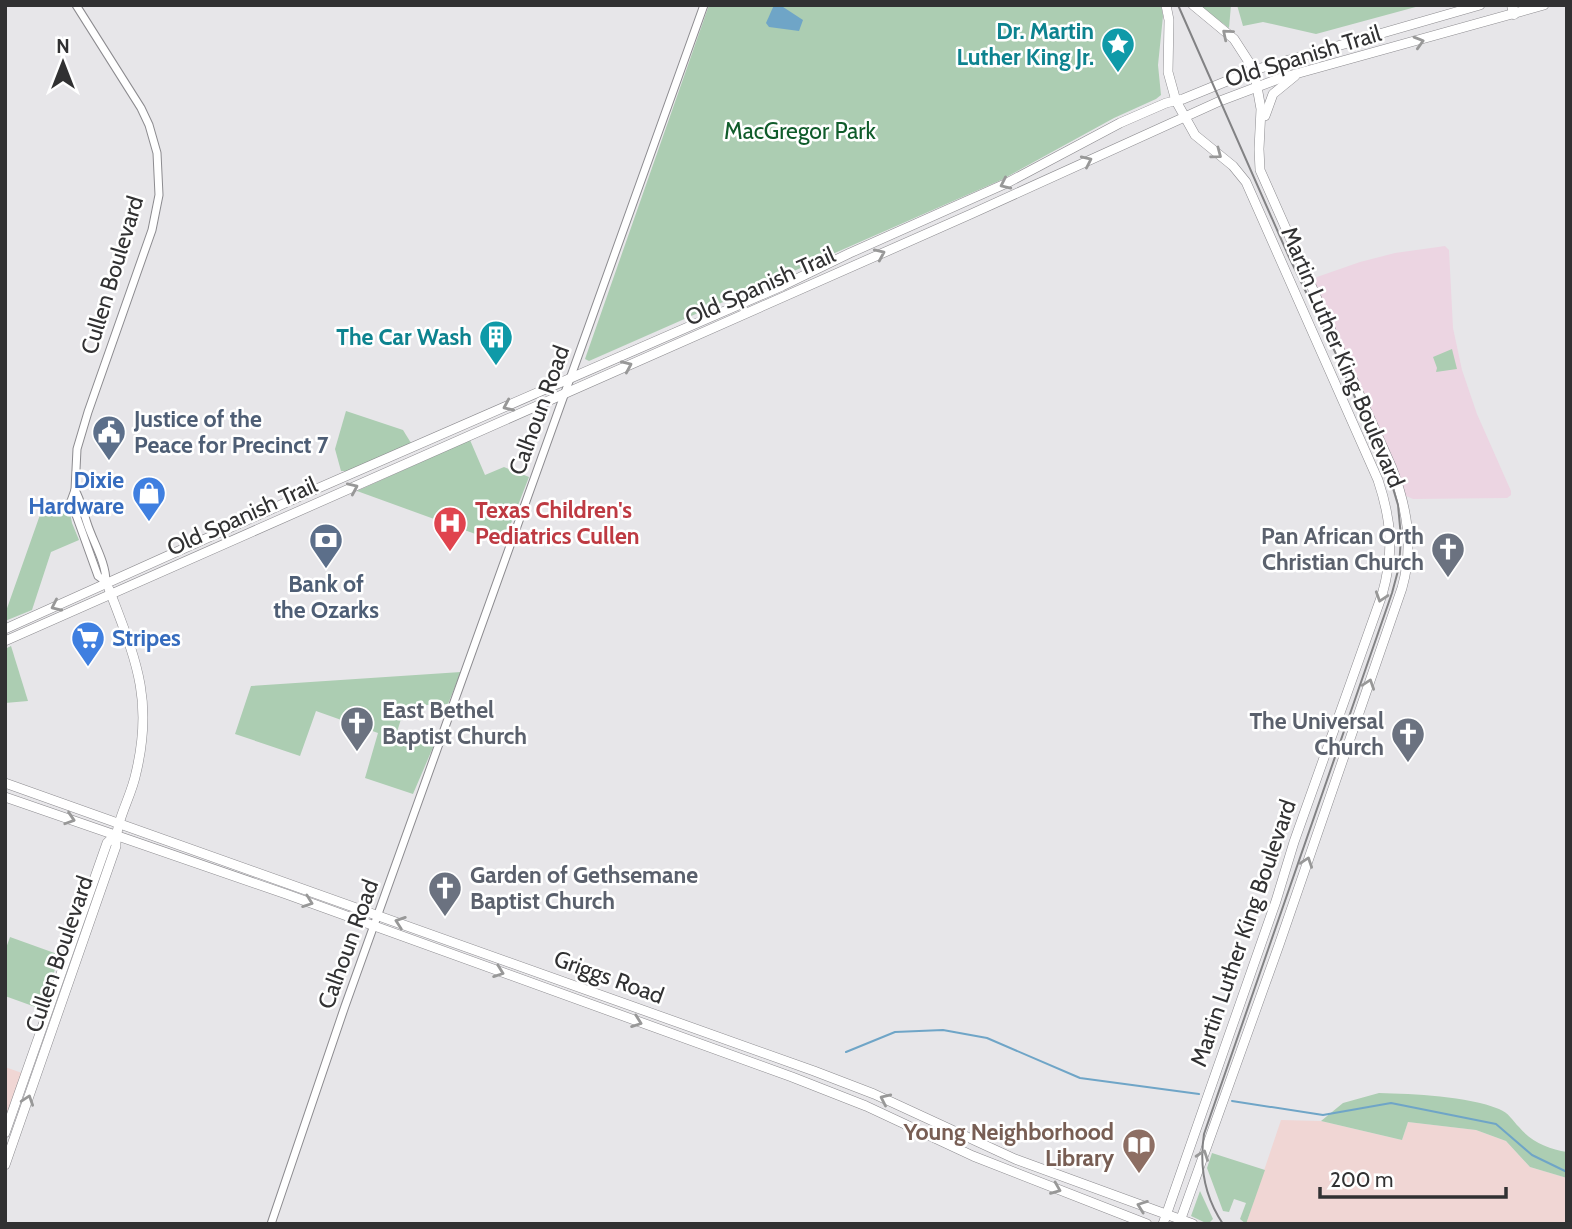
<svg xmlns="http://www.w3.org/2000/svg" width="1572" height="1229" viewBox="0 0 1572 1229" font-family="Cabin,sans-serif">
<rect width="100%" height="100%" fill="#e7e6e9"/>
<g fill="#f0d6d4">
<polygon points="5,1067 22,1073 5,1120"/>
<polygon points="1281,1120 1321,1121 1402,1140 1408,1122 1476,1130 1506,1141 1530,1167 1567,1178 1567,1218 1565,1224 1246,1224"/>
</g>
<polygon fill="#ecd5e2" points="1445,246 1449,250 1453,328 1462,370 1477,414 1511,491 1511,495 1507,498 1413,499 1406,496 1314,284 1314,280 1317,277 1360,262 1395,253"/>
<g fill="#accdb2">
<polygon points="709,5 1161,5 1163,16 1158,65 1161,95 1156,99 1114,118 1001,180 589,361 585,359"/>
<polygon points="1199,5 1231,5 1229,28"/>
<polygon points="1237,5 1423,5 1316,34 1263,22 1243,26"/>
<polygon points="1452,349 1457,369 1436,372 1437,368 1433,357"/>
<polygon points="346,411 403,430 411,443 348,471 341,471 335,449"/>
<polygon points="470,440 485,475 504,467 529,477 503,544 357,491"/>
<polygon points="68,502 72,523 79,540 51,552 32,610 5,621 5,614 41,512"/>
<polygon points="11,646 28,701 5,703 5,649"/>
<polygon points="461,672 448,704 405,706 397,732 434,745 413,794 365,778 378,733 316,711 300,756 235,734 251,686"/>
<polygon points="10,937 60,955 41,1009 5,996 5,951"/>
<path d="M1379,1093C1414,1094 1467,1096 1499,1109C1509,1113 1512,1120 1519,1127C1531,1142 1549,1149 1567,1152V1178L1530,1167L1506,1141L1476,1130L1408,1122L1402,1140L1321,1121L1343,1103Z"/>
<polygon points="1212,1153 1265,1170 1246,1224 1240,1219 1246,1203 1234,1199 1229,1212 1223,1211 1207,1168"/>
<polygon points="1200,1191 1213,1219 1208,1224 1191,1216"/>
</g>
<polygon fill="#6fa5c7" points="774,5 780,5 803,20 799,31 769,27 766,23"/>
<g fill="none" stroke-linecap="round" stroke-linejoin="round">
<g stroke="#6fa5c7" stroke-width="2">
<polyline points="846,1052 895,1032 943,1030 987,1038 1080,1078 1199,1094"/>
<polyline points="1232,1101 1323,1115 1391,1103 1496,1124 1532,1155 1567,1172"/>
</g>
<g stroke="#8c8b8f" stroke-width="9">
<g id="minor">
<polyline points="76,5 141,108 149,125 157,153 159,195 152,230 88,412 77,449 75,490 71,501 98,576 106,582"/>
<path d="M75,490C81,501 83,511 87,523C93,542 106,562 106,582"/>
<polyline points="271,1224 345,1006 704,5"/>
</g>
</g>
<g stroke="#8c8b8f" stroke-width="10">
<g id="major">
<polyline points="1265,116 1273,94 1295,76"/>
<polyline points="5,629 314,490 782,286 850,253 1007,183 1120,123 1166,103 1183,99 1254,70 1480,5"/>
<polyline points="5,641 971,214 1220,101 1281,78 1544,5"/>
<polyline points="5,783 814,1071 874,1094 1015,1159 1193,1224"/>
<polyline points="5,797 286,894 792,1077 866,1106 973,1156 1147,1224"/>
<polyline points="5,1133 107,843 116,834"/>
<path d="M5,1165L116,846C115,821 131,798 136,773C154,698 135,658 109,589"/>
<path d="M1163,1224L1276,901L1294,842L1382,595C1394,553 1392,522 1378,480L1246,182L1233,166L1195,135L1176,101L1168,72L1169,20L1166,5"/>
<path d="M1179,1224L1279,945L1402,588C1414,546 1407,508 1392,468L1260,170L1259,149L1261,109L1254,70L1234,39L1193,5"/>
</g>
</g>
<g stroke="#8c8b8f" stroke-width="11">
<polyline id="highway" points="1512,5 1514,14"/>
</g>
<use href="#minor" stroke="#fff" stroke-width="7"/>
<use href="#major" stroke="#fff" stroke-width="9"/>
<use href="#highway" stroke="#fff" stroke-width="10"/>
<path stroke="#828284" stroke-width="2" d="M1178,5L1289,257L1337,356L1389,475L1398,505L1401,537L1399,567L1392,593L1204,1134C1199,1167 1204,1196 1223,1224"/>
</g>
<defs><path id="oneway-chevron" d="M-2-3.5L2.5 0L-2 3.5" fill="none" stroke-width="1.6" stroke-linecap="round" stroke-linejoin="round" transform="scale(1.75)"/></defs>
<g stroke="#989898">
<use href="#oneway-chevron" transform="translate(1227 34) rotate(-140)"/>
<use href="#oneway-chevron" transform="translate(1419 42) rotate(-16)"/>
<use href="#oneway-chevron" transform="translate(1217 154) rotate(37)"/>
<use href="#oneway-chevron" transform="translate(1087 161) rotate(-25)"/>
<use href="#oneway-chevron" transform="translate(1005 184) rotate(155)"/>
<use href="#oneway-chevron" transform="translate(880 254) rotate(-24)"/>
<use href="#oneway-chevron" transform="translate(627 366) rotate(-24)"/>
<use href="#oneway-chevron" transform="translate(508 406) rotate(156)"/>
<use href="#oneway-chevron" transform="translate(353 488) rotate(-24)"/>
<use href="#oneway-chevron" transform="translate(1381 597) rotate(108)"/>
<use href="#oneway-chevron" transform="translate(56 606) rotate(155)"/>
<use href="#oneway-chevron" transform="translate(1369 684) rotate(-71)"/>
<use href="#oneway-chevron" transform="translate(70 819) rotate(18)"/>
<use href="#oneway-chevron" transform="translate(1307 862) rotate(-71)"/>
<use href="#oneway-chevron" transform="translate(308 902) rotate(20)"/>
<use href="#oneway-chevron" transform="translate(400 922) rotate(-161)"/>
<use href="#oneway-chevron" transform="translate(499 972) rotate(20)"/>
<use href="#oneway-chevron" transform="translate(637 1022) rotate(20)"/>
<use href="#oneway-chevron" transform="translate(885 1099) rotate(-155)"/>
<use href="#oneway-chevron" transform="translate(28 1100) rotate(-71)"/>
<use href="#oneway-chevron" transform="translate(1203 1155) rotate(-70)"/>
<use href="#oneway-chevron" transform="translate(1056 1189) rotate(22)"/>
<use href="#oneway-chevron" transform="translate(1142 1206) rotate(-160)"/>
</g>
<defs>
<g id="sight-pin" transform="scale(1.75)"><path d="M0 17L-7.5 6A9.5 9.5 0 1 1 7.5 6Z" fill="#0f9aa8" stroke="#fff"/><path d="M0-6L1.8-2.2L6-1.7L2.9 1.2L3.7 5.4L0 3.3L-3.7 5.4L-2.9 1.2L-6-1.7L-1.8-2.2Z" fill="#fff"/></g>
<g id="building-pin" transform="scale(1.75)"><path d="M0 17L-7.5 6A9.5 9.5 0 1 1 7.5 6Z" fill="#0f9aa8" stroke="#fff"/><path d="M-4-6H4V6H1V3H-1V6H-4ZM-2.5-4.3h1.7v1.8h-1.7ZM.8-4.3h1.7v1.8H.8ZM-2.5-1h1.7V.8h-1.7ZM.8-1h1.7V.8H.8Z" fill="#fff"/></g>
<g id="civic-pin" transform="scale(1.75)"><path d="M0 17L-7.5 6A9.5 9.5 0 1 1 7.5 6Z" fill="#5c6f8a" stroke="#fff"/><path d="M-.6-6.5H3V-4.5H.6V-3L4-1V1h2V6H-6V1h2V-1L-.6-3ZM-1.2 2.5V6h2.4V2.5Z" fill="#fff"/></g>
<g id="shop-pin" transform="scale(1.75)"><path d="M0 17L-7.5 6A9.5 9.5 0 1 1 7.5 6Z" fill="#3f7fe0" stroke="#fff"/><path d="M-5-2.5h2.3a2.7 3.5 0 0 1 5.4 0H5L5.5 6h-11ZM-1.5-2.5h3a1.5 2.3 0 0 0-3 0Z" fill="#fff"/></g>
<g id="hospital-pin" transform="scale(1.75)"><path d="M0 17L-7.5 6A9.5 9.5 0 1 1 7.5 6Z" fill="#e0444e" stroke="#fff"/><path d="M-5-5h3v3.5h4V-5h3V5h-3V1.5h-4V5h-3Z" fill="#fff"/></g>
<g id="bank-pin" transform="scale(1.75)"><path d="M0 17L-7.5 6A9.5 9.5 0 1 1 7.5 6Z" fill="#5c6f8a" stroke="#fff"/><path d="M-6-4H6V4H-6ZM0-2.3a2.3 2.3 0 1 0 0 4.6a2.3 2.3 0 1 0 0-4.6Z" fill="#fff"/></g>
<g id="church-pin" transform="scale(1.75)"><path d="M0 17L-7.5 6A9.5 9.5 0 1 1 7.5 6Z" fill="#6b7280" stroke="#fff"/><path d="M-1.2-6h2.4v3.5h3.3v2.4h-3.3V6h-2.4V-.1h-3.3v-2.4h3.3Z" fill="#fff"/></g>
<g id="supermarket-pin" transform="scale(1.75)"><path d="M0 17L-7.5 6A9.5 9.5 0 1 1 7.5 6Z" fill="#3f7fe0" stroke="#fff"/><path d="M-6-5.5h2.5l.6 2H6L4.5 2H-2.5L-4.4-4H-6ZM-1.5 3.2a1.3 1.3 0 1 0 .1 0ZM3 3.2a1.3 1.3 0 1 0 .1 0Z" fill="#fff"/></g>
<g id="library-pin" transform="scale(1.75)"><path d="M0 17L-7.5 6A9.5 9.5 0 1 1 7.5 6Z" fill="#8d6e63" stroke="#fff"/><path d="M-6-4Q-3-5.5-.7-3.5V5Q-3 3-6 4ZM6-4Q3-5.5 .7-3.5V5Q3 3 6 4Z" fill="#fff"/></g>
</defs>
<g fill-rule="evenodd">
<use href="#sight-pin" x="1118" y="44"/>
<use href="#building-pin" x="496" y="337"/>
<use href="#civic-pin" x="109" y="432"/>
<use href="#shop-pin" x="149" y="493"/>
<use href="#hospital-pin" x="450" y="523"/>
<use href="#bank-pin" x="326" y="540"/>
<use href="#church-pin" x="1448" y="549"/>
<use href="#supermarket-pin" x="88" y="638"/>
<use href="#church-pin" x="357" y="723"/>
<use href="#church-pin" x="1408" y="734"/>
<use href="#church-pin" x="445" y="888"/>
<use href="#library-pin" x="1139" y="1145"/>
</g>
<g text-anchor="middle" stroke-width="5" stroke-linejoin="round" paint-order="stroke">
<g font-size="23" font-weight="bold" fill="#0d838f" stroke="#fff" text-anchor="end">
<text x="1094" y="39">Dr. Martin<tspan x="1094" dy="26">Luther King Jr.</tspan></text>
<text x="472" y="345">The Car Wash</text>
</g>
<g font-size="23" fill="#313132" stroke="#fff">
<text transform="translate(1303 56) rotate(-17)" y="8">Old Spanish Trail</text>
<text transform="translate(112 275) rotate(-73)" y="8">Cullen Boulevard</text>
<text transform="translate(760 286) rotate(-24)" y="8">Old Spanish Trail</text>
<text transform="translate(1343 357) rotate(67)" y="8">Martin Luther King Boulevard</text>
<text transform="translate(539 410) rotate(-70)" y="8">Calhoun Road</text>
<text transform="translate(242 516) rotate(-24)" y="8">Old Spanish Trail</text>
<text transform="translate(1243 933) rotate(-71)" y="8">Martin Luther King Boulevard</text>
<text transform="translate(348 944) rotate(-70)" y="8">Calhoun Road</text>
<text transform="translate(59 954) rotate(-71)" y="8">Cullen Boulevard</text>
<text transform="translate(609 977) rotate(20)" y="8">Griggs Road</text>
</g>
<g font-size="23" fill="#105c2b" stroke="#fff">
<text x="800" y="139">MacGregor Park</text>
</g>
<g font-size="23" font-weight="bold" fill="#4e5e75" stroke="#fff" text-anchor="start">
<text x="134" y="427">Justice of the<tspan x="134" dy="26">Peace for Precinct 7</tspan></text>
<text x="326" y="592" text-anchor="middle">Bank of<tspan x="326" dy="26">the Ozarks</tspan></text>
</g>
<g font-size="23" font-weight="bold" fill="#366cbe" stroke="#fff" text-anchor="end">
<text x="124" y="488">Dixie<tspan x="124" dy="26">Hardware</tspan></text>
<text x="112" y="646" text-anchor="start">Stripes</text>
</g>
<g font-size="23" font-weight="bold" fill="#be3a42" stroke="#fff" text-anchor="start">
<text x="475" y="518">Texas Children's<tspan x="475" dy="26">Pediatrics Cullen</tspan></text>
</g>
<g font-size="23" font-weight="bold" fill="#5b616d" stroke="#fff" text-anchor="end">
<text x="1424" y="544">Pan African Orth<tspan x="1424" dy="26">Christian Church</tspan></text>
<text x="382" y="718" text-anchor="start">East Bethel<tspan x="382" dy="26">Baptist Church</tspan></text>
<text x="1384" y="729">The Universal<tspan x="1384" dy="26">Church</tspan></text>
<text x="470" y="883" text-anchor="start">Garden of Gethsemane<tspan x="470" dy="26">Baptist Church</tspan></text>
</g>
<g font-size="23" font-weight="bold" fill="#785e54" stroke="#fff" text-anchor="end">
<text x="1114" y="1140">Young Neighborhood<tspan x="1114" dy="26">Library</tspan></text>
</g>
</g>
<rect width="1572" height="1229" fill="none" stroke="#313132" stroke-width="14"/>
<g transform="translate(63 63)" stroke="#ffffff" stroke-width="5" paint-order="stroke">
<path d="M0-5L12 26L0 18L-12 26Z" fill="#313132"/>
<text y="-10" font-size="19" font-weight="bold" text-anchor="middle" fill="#313132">N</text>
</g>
<path d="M1320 1187v10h186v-10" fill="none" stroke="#313132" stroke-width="3.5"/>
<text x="1330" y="1187" font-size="21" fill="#313132" stroke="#ffffff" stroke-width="5" paint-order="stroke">200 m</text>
</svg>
